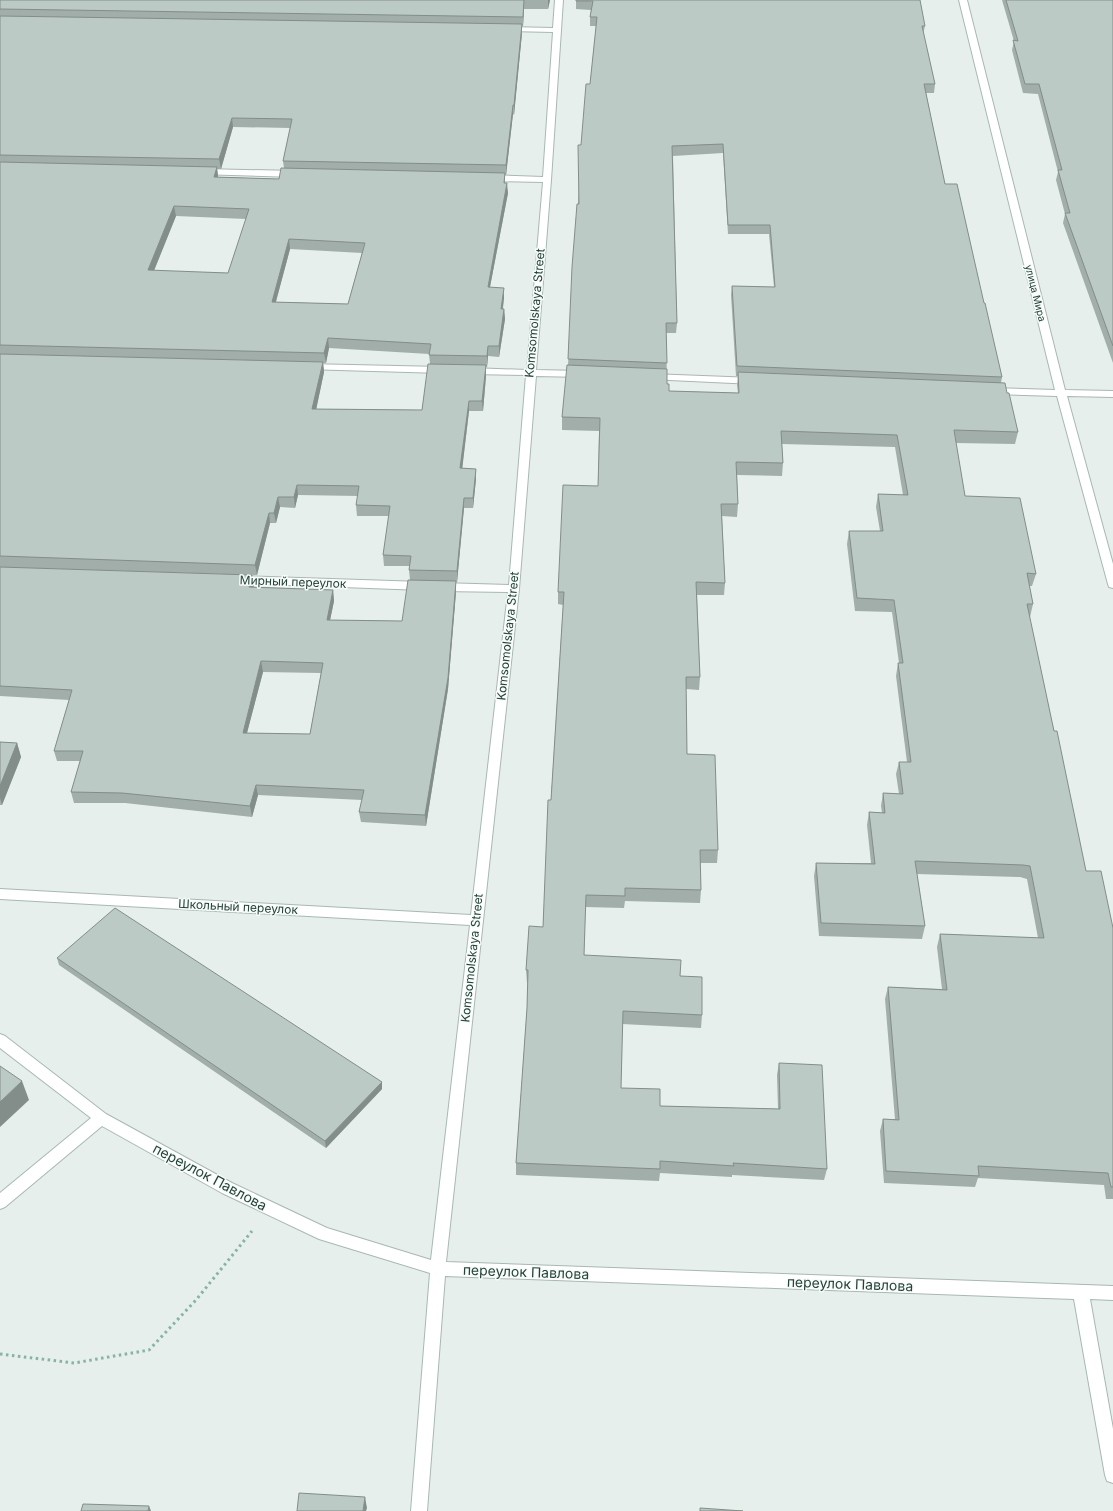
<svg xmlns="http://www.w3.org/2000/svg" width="1113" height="1511" viewBox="0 0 1113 1511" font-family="Inter,sans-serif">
<rect width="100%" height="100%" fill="#e6efeb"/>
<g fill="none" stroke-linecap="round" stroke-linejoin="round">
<g stroke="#a8b8b2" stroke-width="2">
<g id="minor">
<polygon points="555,0 563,0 551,180 536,370 582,371 587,374 582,377 536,376 519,589 446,1262 1113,1286 1113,1300 1090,1299 1113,1429 1113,1483 1107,1481 1105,1475 1074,1299 445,1276 427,1511 411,1511 430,1273 319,1239 222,1193 102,1126 5,1207 0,1209 0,1193 91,1118 0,1048 0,1034 5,1036 106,1114 232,1183 327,1228 431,1260 470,925 0,899 0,889 471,915 508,592 441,591 437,590 436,587 437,584 441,583 509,585 526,375 471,374 466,371 471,368 527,370 543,182 490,181 486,178 490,175 543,177 553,32 505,31 501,29 505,27 553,28"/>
<polygon points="959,0 967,0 1065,390 1113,391 1113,397 1067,396 1113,564 1113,588 1109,587 1108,584 1057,396 990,394 985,391 990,388 1055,390"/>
<polygon points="202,169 295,171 299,174 295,177 199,174 198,172 199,170"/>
<polygon points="307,364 442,367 447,370 442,373 304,369 302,367 304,365"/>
<polygon points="651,374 754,378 759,381 754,384 648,379 646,377"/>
<polygon points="237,576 423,582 427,583 428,586 427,589 423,590 233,583 232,580 233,577"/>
</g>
</g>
<polyline stroke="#86b3a5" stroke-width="3" stroke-dasharray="2.5 3.5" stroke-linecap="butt" points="0,1354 74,1363 149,1350 196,1300 252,1231"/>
<use href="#minor" fill="#fff" fill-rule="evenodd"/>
</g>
<g fill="#a1aea9" fill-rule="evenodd">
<path d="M0,0H550L548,9H524L523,26H522V33L514,115L513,114L506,175H505V183L508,193L490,287L504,298L503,309H504L505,319L499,357L488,356L487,367H486V376L483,411H469L462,468L476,469V479L473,508H464L457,582H456V592L448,689L426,826L361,822L359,812L362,800L258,795L252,817L125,803H74L71,792L80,761H57L54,751L69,700L0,696V567L252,575L254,585L253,587L333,590L334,601L330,620L402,621L410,580L409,570L410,566H384L383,555L389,516H357L356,505L358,496L298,495L295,508L280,507L276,523H270L257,575L0,567ZM233,127L290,128L283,161L284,168L279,179L218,177L217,169H221ZM176,216L246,219L228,273L154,271ZM290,249L362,253L348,304L276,302ZM329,348L429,354L430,364L422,410L316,409L324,372L323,363H326ZM263,672L321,673L310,734L247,733Z"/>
<path d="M576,0L925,26L923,34L935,84L934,93H926L945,184L984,303L1002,377L1001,383L1007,393L1018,432L1015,444L956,443L965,496L1036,574L1032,586H1029L1033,604L1030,617H1029L1054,731L1086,871L1113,928V1199H1106L1104,1185L978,1178L975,1187L884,1183L880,1131L883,1119H895L885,999L888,987L942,989L937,947L940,934L1038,938L1027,879L1020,877L917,874L925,926L922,939L819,936L814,876L816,863H871L867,825L869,812L882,813L881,806L883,793L899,794L896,774L899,762H907L896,676L898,663H899L892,612L855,611L847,544L849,531H880L876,507L878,494L903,495L895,447L782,444L783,463L782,476L737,475L738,504L737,517L722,516L725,583L724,595H697L700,677L699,690L686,689L687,754L718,850L717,863H700L701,890L700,903L625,901L624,908L585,907L584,955L680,976L702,1015L701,1028L622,1024L621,1088L660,1106L778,1109L777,1075L779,1063L827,1169L824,1180L732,1175V1177L660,1173L659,1181L516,1175V1163L527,1008L528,983H527L526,970L543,927L563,605L558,604V592L598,486L599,431L562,430V417L568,365L578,204L581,145L590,84L596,26H590V17L591,10L576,9ZM723,153L728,234H769L774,287L732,286L731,295L736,376H738L737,385L738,393L669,391L667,384L666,333H676L677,323L673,156Z"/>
<polygon points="1002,0 1113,0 1113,363 1063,223 1065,214 1056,180 1058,172 1038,94 1023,93 1012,50 1014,41"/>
<polygon points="0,742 17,743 21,757 2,805 0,805"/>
<polygon points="57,958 382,1089 326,1148 59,965"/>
</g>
<g fill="#838d89">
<polygon points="524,0 524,9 523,26 523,17"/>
<polygon points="548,0 550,0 548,9"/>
<polygon points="522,24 522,33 514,115 514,105"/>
<polygon points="513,105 513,114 506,175 506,165"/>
<polygon points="232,118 233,127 221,169 219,159"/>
<polygon points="217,167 218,176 215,187 214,177"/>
<polygon points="507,183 508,193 488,297 488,287"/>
<polygon points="174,206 176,216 150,280 148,270"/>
<polygon points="289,239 290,249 273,312 272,302"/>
<polygon points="504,288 504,298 501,319 501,309"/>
<polygon points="504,309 505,319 499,357 499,346"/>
<polygon points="328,338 329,348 326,363 324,353"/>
<polygon points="488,346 488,356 487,367 487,356"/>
<polygon points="323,362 324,372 314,420 312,409"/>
<polygon points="486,365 486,376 483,411 482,401"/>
<polygon points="469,401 469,411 461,479 460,468"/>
<polygon points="476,469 476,479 473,508 473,498"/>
<polygon points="297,485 298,495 295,508 294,497"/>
<polygon points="278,497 280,507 276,523 274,513"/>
<polygon points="464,498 464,508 457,582 457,571"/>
<polygon points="269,513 270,523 257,575 255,565"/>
<polygon points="252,575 254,585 251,597 249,587"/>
<polygon points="456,581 456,592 448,689 426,826 425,815"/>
<polygon points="333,590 334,601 328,630 327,620"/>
<polygon points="261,661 263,672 244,744 243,733"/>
<polygon points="17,743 21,757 2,805 0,798 0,786"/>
<polygon points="256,785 258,795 252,817 250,806"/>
<polygon points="22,1081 29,1100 0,1127 0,1102"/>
<polygon points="382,1082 382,1089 326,1148 325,1141"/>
<polygon points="365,1497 367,1508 366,1511 363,1511"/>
<polygon points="149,1506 151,1511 148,1511"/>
</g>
<g fill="#bbcac4" stroke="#838d89" fill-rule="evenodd">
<polygon points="0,0 524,0 523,17 0,9"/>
<polygon points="576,0 920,0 925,26 922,26 935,84 924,84 945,184 957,184 984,303 985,303 1002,377 737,366 732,286 775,287 770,225 728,225 723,144 672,146 677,323 666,323 667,363 568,359 572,267 577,204 579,204 578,145 581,145 586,84 590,84 597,17 590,17 593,1 576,1"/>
<polygon points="1006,0 1113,0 1113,346 1065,213 1070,213 1058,170 1062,170 1039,84 1025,84 1013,40 1018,41"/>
<polygon points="0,16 522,24 514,105 513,105 506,165 283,161 292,119 232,118 219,159 0,155"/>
<path d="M0,162L217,167L214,177L279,179L281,168L505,173L504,183H507L488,287L504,288L501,309H504L499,346H488L487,356L429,355L431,344L328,338L324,353L0,345ZM174,206L249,209L228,273L148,270ZM289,239L365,243L348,304L272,302Z"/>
<polygon points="0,354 323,362 312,409 422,410 428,364 486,365 482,401 469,401 460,468 476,469 473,498 464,498 457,571 409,570 411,556 383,555 390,506 356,505 359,486 297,485 294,497 278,497 274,513 269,513 255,565 0,556"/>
<polygon points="567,365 667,369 667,384 669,384 669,391 739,393 738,372 1005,383 1007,393 1009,393 1018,432 954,430 965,496 1020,498 1036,574 1027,573 1033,604 1027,604 1054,731 1057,731 1086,871 1101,871 1113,928 1113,1187 1111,1187 1108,1173 978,1166 979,1176 886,1171 883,1119 899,1120 888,987 947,990 940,934 1044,938 1030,866 1023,865 915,861 925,926 821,923 816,863 875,864 869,812 885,813 883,793 903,794 899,762 911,762 898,663 903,663 894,600 857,598 849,531 883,531 878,494 908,495 897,435 781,431 783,463 736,462 738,504 721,504 725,583 696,582 700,677 686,677 687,754 715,755 718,850 700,850 701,890 625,888 625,896 586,895 584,955 681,960 680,976 702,977 702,1015 623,1011 621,1088 660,1089 660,1106 780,1109 779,1063 822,1065 827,1169 733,1163 734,1166 660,1161 660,1169 516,1163 527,1008 528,970 526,970 529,926 543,927 548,800 551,800 564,592 558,592 563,485 598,486 600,418 562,417"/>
<path d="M0,567L252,575L249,587L333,590L327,620L402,621L408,580L456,581L448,678L425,815L359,812L364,790L256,785L250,806L122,793L71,792L83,751H54L72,690L0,686ZM261,661L323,663L310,734L243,733Z"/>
<polygon points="0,742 17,743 0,786"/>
<polygon points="115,908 382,1082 325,1141 57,958"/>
<polygon points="0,1066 22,1081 0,1102"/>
<polygon points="299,1493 365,1497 363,1511 297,1511"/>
<polygon points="83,1504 149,1506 148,1511 81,1511"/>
<polygon points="700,1508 743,1511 700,1511"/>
</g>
<g text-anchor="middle" stroke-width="3" stroke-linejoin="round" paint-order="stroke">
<g font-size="10" fill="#24423a" stroke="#f7fbf9">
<text transform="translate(1036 293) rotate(76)" y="4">улица Мира</text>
</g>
<g font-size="12" fill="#24423a" stroke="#f7fbf9">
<text transform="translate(535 313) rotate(-85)" y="4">Komsomolskaya Street</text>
<text transform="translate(293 582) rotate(2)" y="4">Мирный переулок</text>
<text transform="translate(508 636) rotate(-84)" y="4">Komsomolskaya Street</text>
<text transform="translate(238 907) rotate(3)" y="4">Школьный переулок</text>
<text transform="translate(472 958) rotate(-84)" y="4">Komsomolskaya Street</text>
</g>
<g font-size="14" fill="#24423a" stroke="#f7fbf9">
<text transform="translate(210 1177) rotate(28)" y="5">переулок Павлова</text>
<text transform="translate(526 1272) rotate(2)" y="5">переулок Павлова</text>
<text transform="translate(850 1284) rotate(2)" y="5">переулок Павлова</text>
</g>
</g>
</svg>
